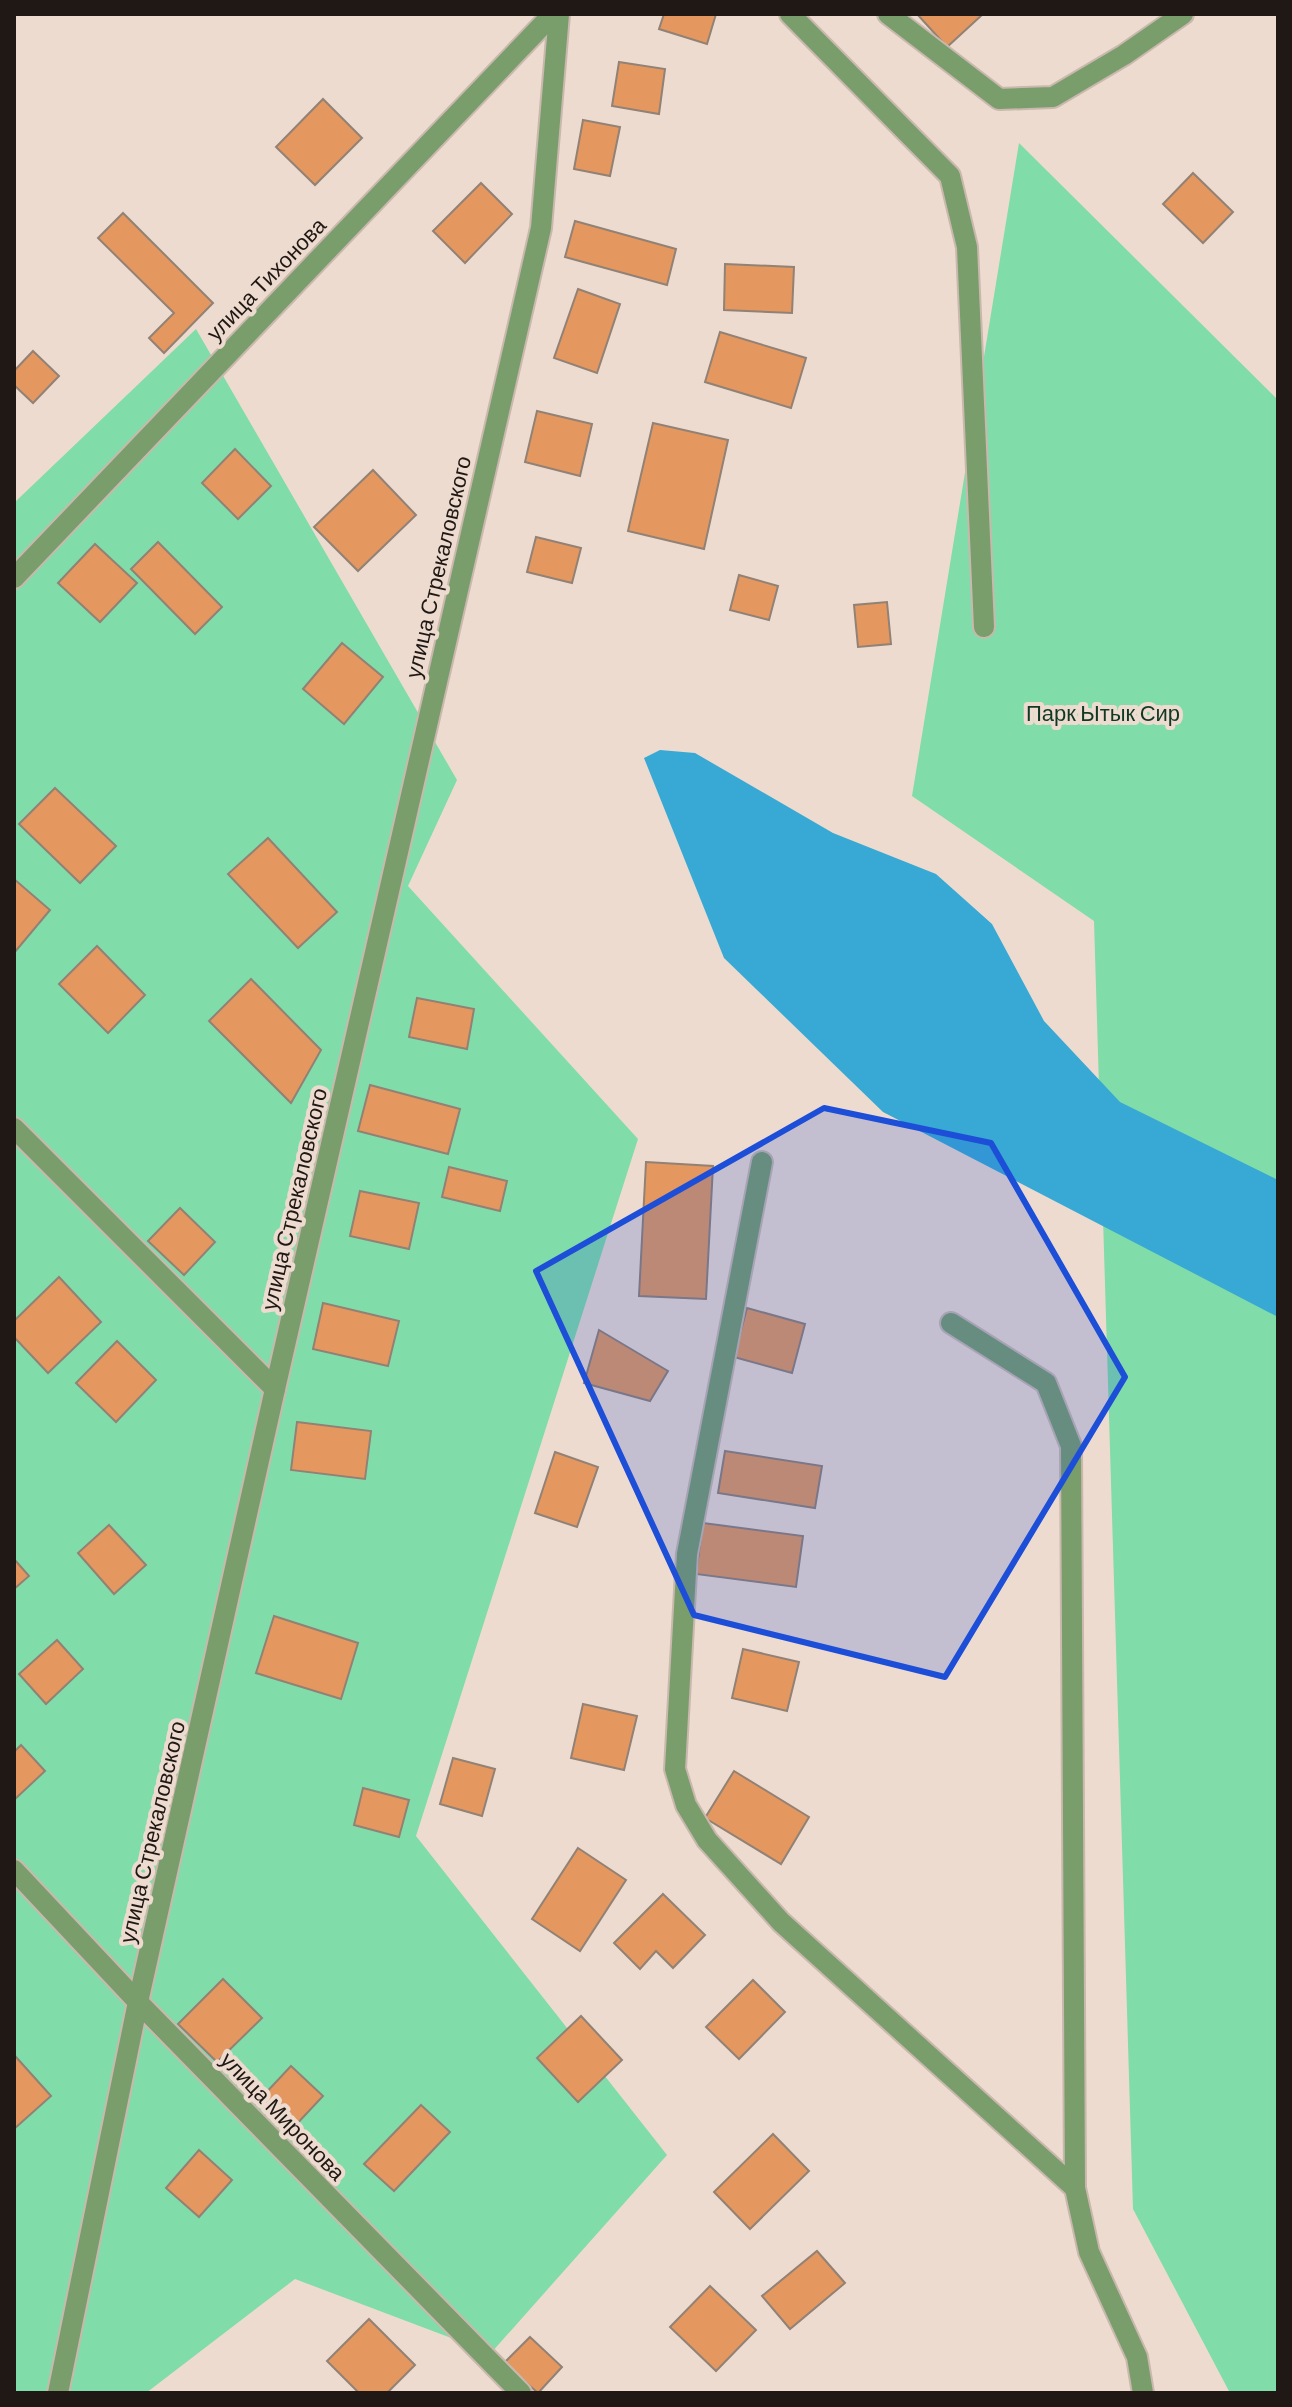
<svg xmlns="http://www.w3.org/2000/svg" width="1292" height="2407" viewBox="0 0 1292 2407" font-family="Barlow,sans-serif">
<rect width="100%" height="100%" fill="#eedbcf"/>
<g fill="#80dca9">
<polygon points="1019,143 1278,400 1278,2393 1230,2393 1133,2209 1094,921 912,796"/>
<polygon points="196,329 457,780 408,886 638,1139 416,1836 667,2155 491,2353 295,2279 146,2393 14,2393 14,503"/>
</g>
<polygon fill="#38a9d4" points="660,750 695,753 833,833 936,874 992,924 1044,1021 1120,1102 1278,1180 1278,1317 883,1112 724,958 644,758"/>
<g fill="#e49860" stroke="#928175" stroke-width="2">
<polygon points="664,14 716,14 707,44 659,29"/>
<polygon points="917,14 983,14 947,47"/>
<polygon points="619,62 665,69 659,114 612,106"/>
<polygon points="323,99 362,138 315,185 276,147"/>
<polygon points="583,120 620,127 610,176 574,169"/>
<polygon points="1193,173 1233,212 1203,243 1163,204"/>
<polygon points="481,183 512,214 465,263 433,231"/>
<polygon points="123,213 213,303 164,353 149,338 174,313 98,238"/>
<polygon points="575,221 676,249 667,285 565,257"/>
<polygon points="725,264 794,267 792,313 724,310"/>
<polygon points="578,289 620,304 597,373 554,358"/>
<polygon points="720,332 806,358 791,408 705,382"/>
<polygon points="33,351 59,376 33,403 14,385 14,371"/>
<polygon points="537,411 592,424 580,476 525,462"/>
<polygon points="653,423 728,440 704,549 628,531"/>
<polygon points="235,449 271,486 238,519 202,483"/>
<polygon points="373,470 416,515 358,571 314,527"/>
<polygon points="536,537 581,548 572,583 527,572"/>
<polygon points="158,542 222,607 195,634 131,569"/>
<polygon points="95,544 137,583 100,622 58,583"/>
<polygon points="739,575 778,586 769,620 730,610"/>
<polygon points="887,602 891,644 858,647 854,605"/>
<polygon points="342,643 383,677 344,724 303,689"/>
<polygon points="55,788 116,846 80,883 19,824"/>
<polygon points="268,838 337,912 298,948 228,874"/>
<polygon points="14,879 50,910 14,953"/>
<polygon points="97,946 145,995 108,1033 59,984"/>
<polygon points="251,979 321,1050 291,1103 209,1021"/>
<polygon points="417,998 474,1009 467,1049 409,1037"/>
<polygon points="370,1085 460,1109 448,1154 358,1131"/>
<polygon points="646,1162 713,1166 706,1299 639,1296"/>
<polygon points="449,1167 507,1181 500,1211 442,1197"/>
<polygon points="360,1191 419,1203 409,1249 350,1236"/>
<polygon points="180,1208 215,1242 184,1275 148,1241"/>
<polygon points="59,1277 101,1322 48,1373 14,1337 14,1321"/>
<polygon points="323,1303 399,1321 388,1366 313,1349"/>
<polygon points="747,1308 805,1324 792,1373 734,1357"/>
<polygon points="599,1330 668,1371 650,1401 584,1383"/>
<polygon points="117,1341 156,1380 116,1422 76,1383"/>
<polygon points="297,1422 371,1431 365,1479 291,1470"/>
<polygon points="725,1451 822,1466 815,1508 718,1493"/>
<polygon points="555,1452 598,1467 577,1527 535,1513"/>
<polygon points="703,1523 803,1536 796,1587 696,1574"/>
<polygon points="109,1525 146,1565 114,1594 78,1553"/>
<polygon points="14,1559 29,1576 14,1589"/>
<polygon points="274,1616 358,1643 341,1699 256,1673"/>
<polygon points="57,1640 83,1669 46,1704 19,1674"/>
<polygon points="743,1649 799,1662 787,1711 732,1698"/>
<polygon points="583,1704 637,1716 624,1770 571,1758"/>
<polygon points="21,1745 45,1771 14,1800 14,1752"/>
<polygon points="453,1758 495,1769 482,1816 440,1804"/>
<polygon points="734,1771 809,1817 781,1864 705,1818"/>
<polygon points="363,1788 409,1800 399,1837 354,1825"/>
<polygon points="578,1848 626,1880 580,1951 532,1919"/>
<polygon points="663,1894 705,1935 673,1968 656,1951 640,1969 614,1943"/>
<polygon points="223,1979 262,2018 217,2062 178,2024"/>
<polygon points="753,1980 785,2012 739,2059 706,2027"/>
<polygon points="581,2016 622,2060 578,2102 537,2058"/>
<polygon points="16,2057 51,2096 14,2129 14,2059"/>
<polygon points="291,2066 323,2096 292,2129 261,2098"/>
<polygon points="421,2105 450,2132 394,2191 364,2164"/>
<polygon points="773,2134 809,2171 750,2229 714,2192"/>
<polygon points="199,2150 232,2180 199,2217 166,2188"/>
<polygon points="817,2251 845,2283 790,2329 762,2296"/>
<polygon points="710,2286 756,2330 716,2371 670,2327"/>
<polygon points="369,2319 415,2365 387,2393 359,2393 327,2361"/>
<polygon points="530,2337 562,2367 538,2393 504,2363"/>
</g>
<g fill="none" stroke-linecap="round" stroke-linejoin="round">
<g stroke="#c9b8ad" stroke-width="24">
<g id="minor">
<polyline points="790,14 950,176 967,247 984,627"/>
<polyline points="888,14 999,99 1053,97 1124,55 1183,14"/>
<polyline points="14,578 553,14"/>
<polyline points="14,1128 275,1389"/>
<polyline points="762,1162 687,1554 675,1769 686,1805 707,1840 781,1922 1075,2188"/>
<polyline points="951,1323 1046,1383 1071,1446 1075,2188 1089,2252 1137,2357 1143,2393"/>
<polyline points="14,1870 138,2002 521,2393"/>
<polyline points="58,2393 138,2002 275,1389 541,228 559,14"/>
</g>
</g>
<use href="#minor" stroke="#7a9d6c" stroke-width="20"/>
</g>
<path fill="#1d4ed8" fill-opacity="0.2" stroke="#1d4ed8" stroke-width="6" stroke-linejoin="round" d="M824,1108L991,1143L1125,1377L945,1677L694,1615L536,1271Z"/>
<g text-anchor="middle" stroke-width="8" stroke-linejoin="round" paint-order="stroke">
<g font-size="22" fill="#1f1814" stroke="#eedbcf">
<text transform="translate(266 279) rotate(-46)" y="8">улица Тихонова</text>
<text transform="translate(438 567) rotate(-77)" y="8">улица Стрекаловского</text>
<text transform="translate(294 1199) rotate(-77)" y="8">улица Стрекаловского</text>
<text transform="translate(152 1832) rotate(-77)" y="8">улица Стрекаловского</text>
<text transform="translate(283 2116) rotate(46)" y="8">улица Миронова</text>
</g>
<g font-size="22" fill="#103925" stroke="#eedbcf">
<text x="1103" y="721">Парк Ытык Сир</text>
</g>
</g>
<rect width="1292" height="2407" fill="none" stroke="#1f1814" stroke-width="32"/>
</svg>
